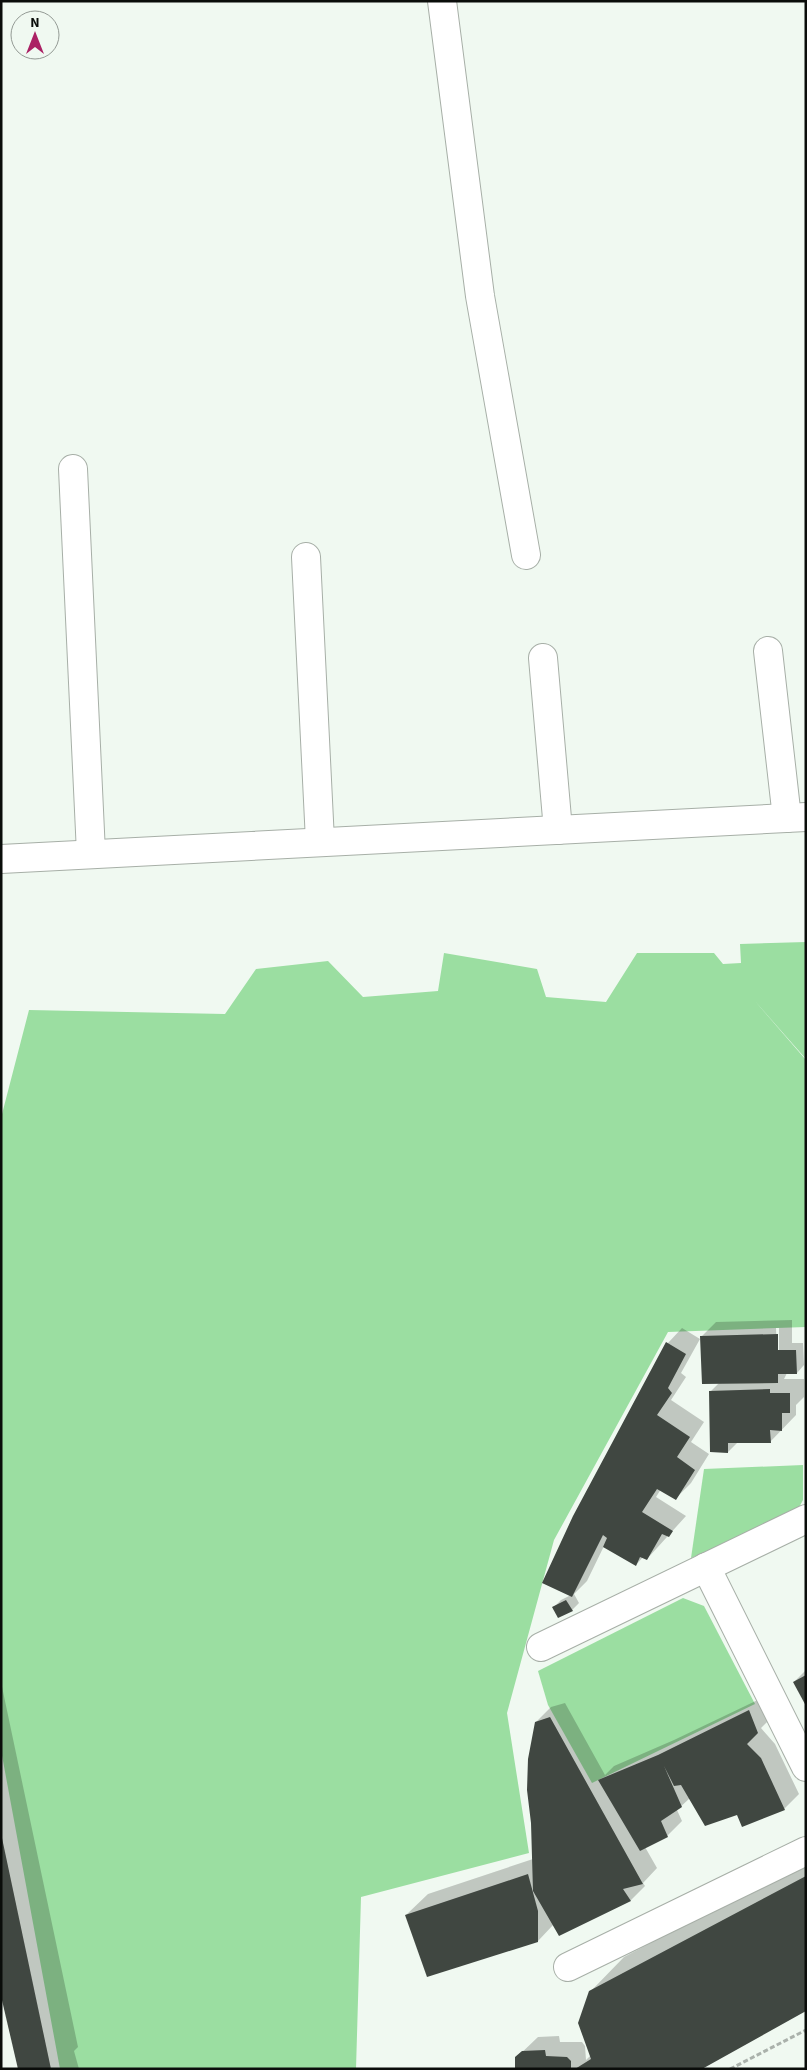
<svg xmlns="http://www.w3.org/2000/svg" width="807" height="2070" viewBox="0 0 807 2070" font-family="'Source Sans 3',sans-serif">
<rect width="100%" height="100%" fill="#f0f9f1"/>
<g fill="#9bdea1">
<polygon points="806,942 806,1059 754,1000 806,1060 806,1327 668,1332 554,1540 507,1713 529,1853 361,1897 356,2069 60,2069 1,1750 1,1118 29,1010 225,1014 256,969 328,961 363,997 438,991 444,953 537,969 546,997 606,1002 637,953 714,953 723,964 741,963 740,944"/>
<polygon points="803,1465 803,1500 796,1513 691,1558 704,1469"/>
<polygon points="683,1598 704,1606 755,1704 592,1783 548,1705 538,1671"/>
</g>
<g fill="#0003" fill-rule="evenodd">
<path d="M792,1320V1343H803L804,1365L797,1373H787L784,1379H804V1397L796,1405V1415L770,1442H738L728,1452L710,1392L719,1383L702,1336L716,1322ZM776,1328H779V1351L777,1353Z"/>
<polygon points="682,1328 700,1339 681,1373 686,1377 671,1400 704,1422 691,1442 709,1454 691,1483 676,1498 661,1489 656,1497 686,1516 647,1559 643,1557 636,1565 604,1546 587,1581 574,1594 579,1603 572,1610 554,1607 561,1600 571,1595 668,1343"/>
<polygon points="806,1670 806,1703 794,1682"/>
<polygon points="1,1682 78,2047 74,2051 79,2069 17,2069 19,2067 1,1990"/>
<polygon points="764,1697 772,1717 761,1728 775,1744 799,1794 784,1809 738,1813 690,1798 677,1810 682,1821 667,1836 645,1847 657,1868 643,1883 645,1886 631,1900 560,1934 554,1924 538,1941 406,1915 428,1894 533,1859 536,1722 551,1707 565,1703 605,1775 614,1766 674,1740"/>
<polygon points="806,1861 806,2010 699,2069 517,2069 516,2058 538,2037 559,2036 560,2042 582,2042 585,2046 586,2060 591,2055 590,1992 624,1957"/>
</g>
<g fill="#404741">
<polygon points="778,1334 778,1350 796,1350 797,1374 778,1374 778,1383 702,1384 700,1336"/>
<polygon points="666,1342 686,1354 668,1388 672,1393 657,1415 690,1437 677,1457 695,1470 676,1500 657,1489 642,1512 673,1531 669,1537 662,1534 647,1560 640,1557 636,1566 603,1547 607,1538 603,1535 572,1597 542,1583 573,1516"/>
<polygon points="770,1389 770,1393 790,1393 790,1413 782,1413 782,1431 770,1430 771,1443 728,1443 728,1453 710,1452 709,1391"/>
<polygon points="566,1600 573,1611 558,1618 552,1607"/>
<polygon points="806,1675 806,1706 793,1682"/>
<polygon points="749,1710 758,1733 747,1744 761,1758 785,1810 742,1827 737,1815 705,1826 681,1785 674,1786 664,1766 682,1807 661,1821 668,1837 640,1851 598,1780 658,1755"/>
<polygon points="550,1717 643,1884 623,1889 631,1901 559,1936 533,1891 531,1823 527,1790 528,1759 535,1722"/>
<polygon points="1,1838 2,1838 51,2069 18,2069 1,1996"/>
<polygon points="528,1874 538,1911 538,1942 427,1977 405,1915"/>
<polygon points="806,1876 806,2011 702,2069 575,2069 591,2059 578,2023 589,1991"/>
<polygon points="545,2050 546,2056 567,2057 571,2061 571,2069 515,2069 515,2057 522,2051"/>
</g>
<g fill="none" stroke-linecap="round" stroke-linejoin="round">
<g stroke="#a7afa7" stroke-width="30">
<g id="street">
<polyline points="442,1 480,296 526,555"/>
<polyline points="73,469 91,853"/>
<polyline points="306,557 320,841"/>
<polyline points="768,651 787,818"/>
<polyline points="543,658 558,830"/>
<polyline points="1,859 806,817"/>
<polyline points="706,1567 806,1767"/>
<polyline points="541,1647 806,1519"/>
<polyline points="568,1967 806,1851"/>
</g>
</g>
<polyline stroke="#aab1ab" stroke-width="3" stroke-dasharray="5 2.5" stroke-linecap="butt" points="730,2069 806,2030"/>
<use href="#street" stroke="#fff" stroke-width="28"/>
</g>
<rect width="807" height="2070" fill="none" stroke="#0a0d0a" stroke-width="5"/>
<g transform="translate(35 35)"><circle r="24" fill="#f0f9f1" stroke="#949b95"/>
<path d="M0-4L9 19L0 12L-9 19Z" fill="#ab2164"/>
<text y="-8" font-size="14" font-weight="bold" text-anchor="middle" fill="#0a0d0a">N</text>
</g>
</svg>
